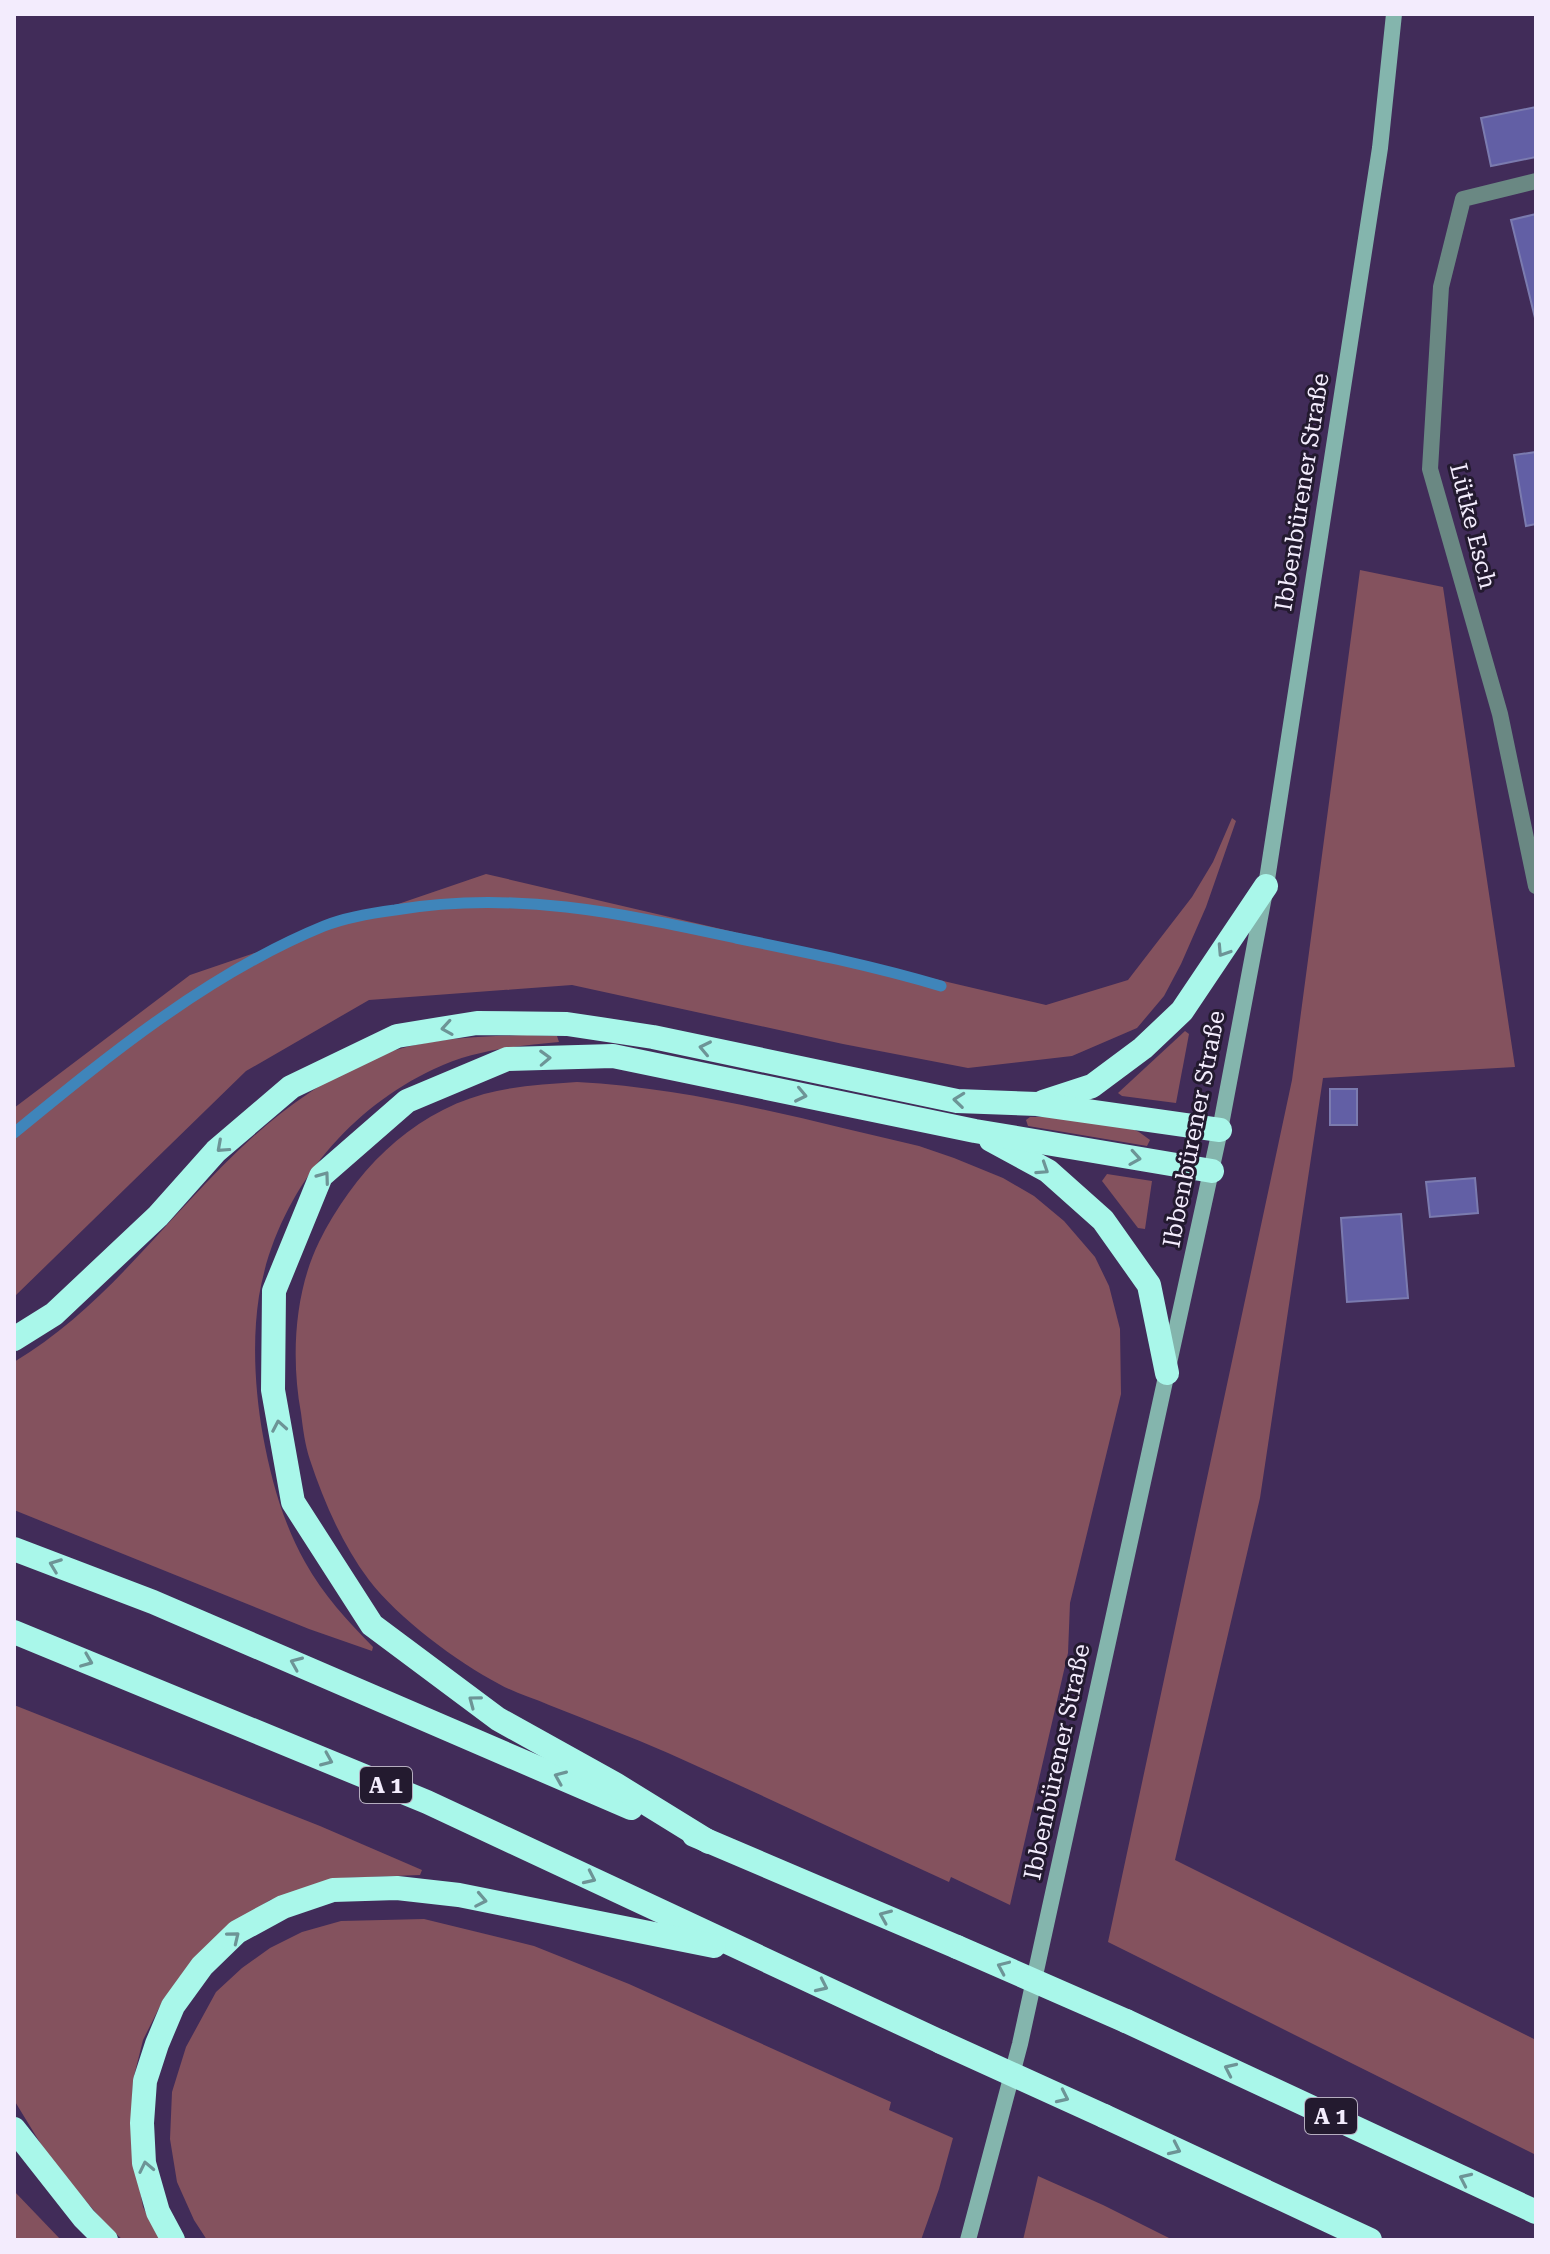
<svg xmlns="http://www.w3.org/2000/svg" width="1550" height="2254" viewBox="0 0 1550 2254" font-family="'Roboto Serif',serif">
<rect width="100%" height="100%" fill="#412c59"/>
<g fill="#84525e">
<polygon points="1360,570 1443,587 1515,1067 1323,1078 1260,1498 1175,1860 1536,2040 1536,2155 1108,1942 1292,1080"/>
<polygon points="1232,818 1236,821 1206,907 1181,964 1164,996 1137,1028 1072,1056 968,1068 843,1044 572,985 369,1000 246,1071 14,1297 14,1108 190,975 486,874 1046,1005 1128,980 1192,897 1213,862"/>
<polygon points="1185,1031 1189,1034 1176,1103 1122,1096 1118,1093"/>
<path d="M527,1035L557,1036L559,1042C517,1046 473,1050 434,1069C344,1111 276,1197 259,1296C252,1341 255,1391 263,1436C271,1479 283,1523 305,1562C323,1595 348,1621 373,1647L372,1651L309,1629L14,1510V1362C130,1293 197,1167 309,1093C327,1081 346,1068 367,1060C421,1038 470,1037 527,1035Z"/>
<path d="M577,1082C693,1088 806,1120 919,1146L954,1158L1003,1178L1034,1196L1064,1221L1095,1257L1109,1286L1120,1329L1121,1394L1070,1603L1068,1653L1010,1905L951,1877L949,1882C855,1839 762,1795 668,1753C629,1736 589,1721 549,1705C533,1698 515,1693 499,1684C457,1662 398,1618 369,1580C342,1544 324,1502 310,1460C305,1445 303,1429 301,1413C291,1359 294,1293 319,1242C353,1174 408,1115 484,1094C514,1086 546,1084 577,1082Z"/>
<polygon points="1030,1117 1047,1117 1128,1127 1139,1132 1150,1140 1147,1146 1028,1126 1026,1120"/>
<polygon points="1107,1174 1152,1181 1145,1229 1138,1228 1102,1181"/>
<polygon points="14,1705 320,1826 422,1870 420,1875 342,1878 270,1900 231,1925 164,1998 143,2040 133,2080 131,2142 143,2207 160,2240 123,2240 108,2227 50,2159 14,2100"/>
<polygon points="424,1919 534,1946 629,1984 891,2102 889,2110 953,2138 939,2189 921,2240 207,2240 194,2220 177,2182 170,2139 172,2092 186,2047 216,1992 242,1968 270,1948 302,1932 341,1921"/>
<polygon points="1038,2176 1103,2205 1173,2240 1023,2240"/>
<polygon points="14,2191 61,2240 14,2240"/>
</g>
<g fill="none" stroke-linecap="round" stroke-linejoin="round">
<path stroke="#3f85ba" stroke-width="11" d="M14,1133C109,1055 209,973 324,926C347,917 371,913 395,910C514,890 620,913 736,938C805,952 874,966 941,986"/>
</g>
<g fill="#625fa5" stroke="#7b7baf" stroke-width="2">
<polygon points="1536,107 1536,157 1491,166 1481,118"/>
<polygon points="1536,214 1536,322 1511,220"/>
<polygon points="1536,452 1536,524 1526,526 1514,455"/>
<rect x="1330" y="1089" width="27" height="36"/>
<polygon points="1475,1178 1478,1213 1430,1217 1426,1182"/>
<polygon points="1401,1214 1408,1298 1347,1302 1341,1218"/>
</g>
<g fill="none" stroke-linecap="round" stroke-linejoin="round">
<polyline stroke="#6a8883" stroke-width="16" points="1536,181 1463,199 1441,287 1430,469 1500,714 1536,886"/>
<polyline stroke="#84b5ad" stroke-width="16" points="968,2240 1020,2044 1220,1130 1266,886 1380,148 1394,14"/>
<g stroke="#a9f7ea" stroke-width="24">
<polyline points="1043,1102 1092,1086 1143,1048 1182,1011 1266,886"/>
<polyline points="991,1140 1048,1171 1103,1220 1149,1285 1167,1373"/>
<polyline points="14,1339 54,1314 158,1216 216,1151 291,1087 397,1036 477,1023 567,1024 653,1037 957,1101 1037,1104 1220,1130"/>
<polyline points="14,1549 153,1602 631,1808"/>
<polyline points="14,1632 427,1802 941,2042"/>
<polyline points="694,1835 957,1947"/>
<polyline points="709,1842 615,1784 498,1719 372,1625 293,1502 273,1390 274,1291 321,1176 407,1101 507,1059 613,1056 975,1131 1212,1171"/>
<polyline points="1126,2021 1536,2212"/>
<polyline points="1104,2116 1370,2240"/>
<polyline points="14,2129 84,2218 106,2240"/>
<polyline points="173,2240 158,2212 144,2163 142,2123 145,2081 157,2044 173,2006 202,1966 237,1932 283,1907 333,1890 397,1888 459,1895 714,1946"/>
</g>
<g stroke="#a9f7ea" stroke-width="24">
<polyline points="957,1947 1126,2021"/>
<polyline points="941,2042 1104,2116"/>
</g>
</g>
<defs><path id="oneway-chevron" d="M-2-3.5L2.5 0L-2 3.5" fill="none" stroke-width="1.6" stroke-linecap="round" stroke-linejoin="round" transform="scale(2)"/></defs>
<g stroke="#6d9496">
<use href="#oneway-chevron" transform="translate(1223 951) rotate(123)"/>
<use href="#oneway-chevron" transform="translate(447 1028) rotate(171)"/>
<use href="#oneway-chevron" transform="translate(705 1048) rotate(-168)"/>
<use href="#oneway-chevron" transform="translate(545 1058) rotate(-2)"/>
<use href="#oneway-chevron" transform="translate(801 1095) rotate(12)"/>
<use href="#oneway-chevron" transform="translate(959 1100) rotate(-174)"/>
<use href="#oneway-chevron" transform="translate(222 1147) rotate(138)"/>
<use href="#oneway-chevron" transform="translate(1135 1158) rotate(9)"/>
<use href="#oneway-chevron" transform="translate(1043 1169) rotate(33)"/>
<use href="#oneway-chevron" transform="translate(324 1177) rotate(-54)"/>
<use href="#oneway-chevron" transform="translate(279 1426) rotate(-100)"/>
<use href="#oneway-chevron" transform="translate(55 1565) rotate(-159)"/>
<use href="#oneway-chevron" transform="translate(87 1661) rotate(22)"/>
<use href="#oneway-chevron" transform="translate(296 1663) rotate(-157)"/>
<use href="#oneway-chevron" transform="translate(474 1701) rotate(-143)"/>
<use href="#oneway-chevron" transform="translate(327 1760) rotate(23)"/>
<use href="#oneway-chevron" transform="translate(560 1777) rotate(-157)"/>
<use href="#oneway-chevron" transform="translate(590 1878) rotate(25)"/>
<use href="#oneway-chevron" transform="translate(481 1900) rotate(11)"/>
<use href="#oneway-chevron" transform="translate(885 1916) rotate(-157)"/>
<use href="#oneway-chevron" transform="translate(234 1937) rotate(-39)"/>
<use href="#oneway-chevron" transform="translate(1003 1967) rotate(-156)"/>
<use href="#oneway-chevron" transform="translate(822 1986) rotate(25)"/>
<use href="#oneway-chevron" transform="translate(1230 2069) rotate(-155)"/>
<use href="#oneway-chevron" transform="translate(1063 2097) rotate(25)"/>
<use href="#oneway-chevron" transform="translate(1175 2149) rotate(25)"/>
<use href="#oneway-chevron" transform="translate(146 2167) rotate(-102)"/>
<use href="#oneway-chevron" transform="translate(1465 2179) rotate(-155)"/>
</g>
<g text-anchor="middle" stroke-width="6" stroke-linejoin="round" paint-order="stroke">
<g fill="#231a2f" stroke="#b5adbf" stroke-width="2">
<rect x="360" y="1767" width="52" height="36" rx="6"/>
<rect x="1305" y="2098" width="52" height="36" rx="6"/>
</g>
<g font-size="22" font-weight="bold" fill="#f3ecfd">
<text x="386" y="1793">A 1</text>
<text x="1331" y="2124">A 1</text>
</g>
<g font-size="24" fill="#f3ecfd" stroke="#231a2f">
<text transform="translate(1302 492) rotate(-81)" y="8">Ibbenbürener Straße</text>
<text transform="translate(1473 526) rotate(76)" y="8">Lütke Esch</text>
<text transform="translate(1194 1129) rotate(-79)" y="8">Ibbenbürener Straße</text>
<text transform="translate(1057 1762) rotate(-78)" y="8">Ibbenbürener Straße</text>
</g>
</g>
<rect width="1550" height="2254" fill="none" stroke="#f3ecfd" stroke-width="32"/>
</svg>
